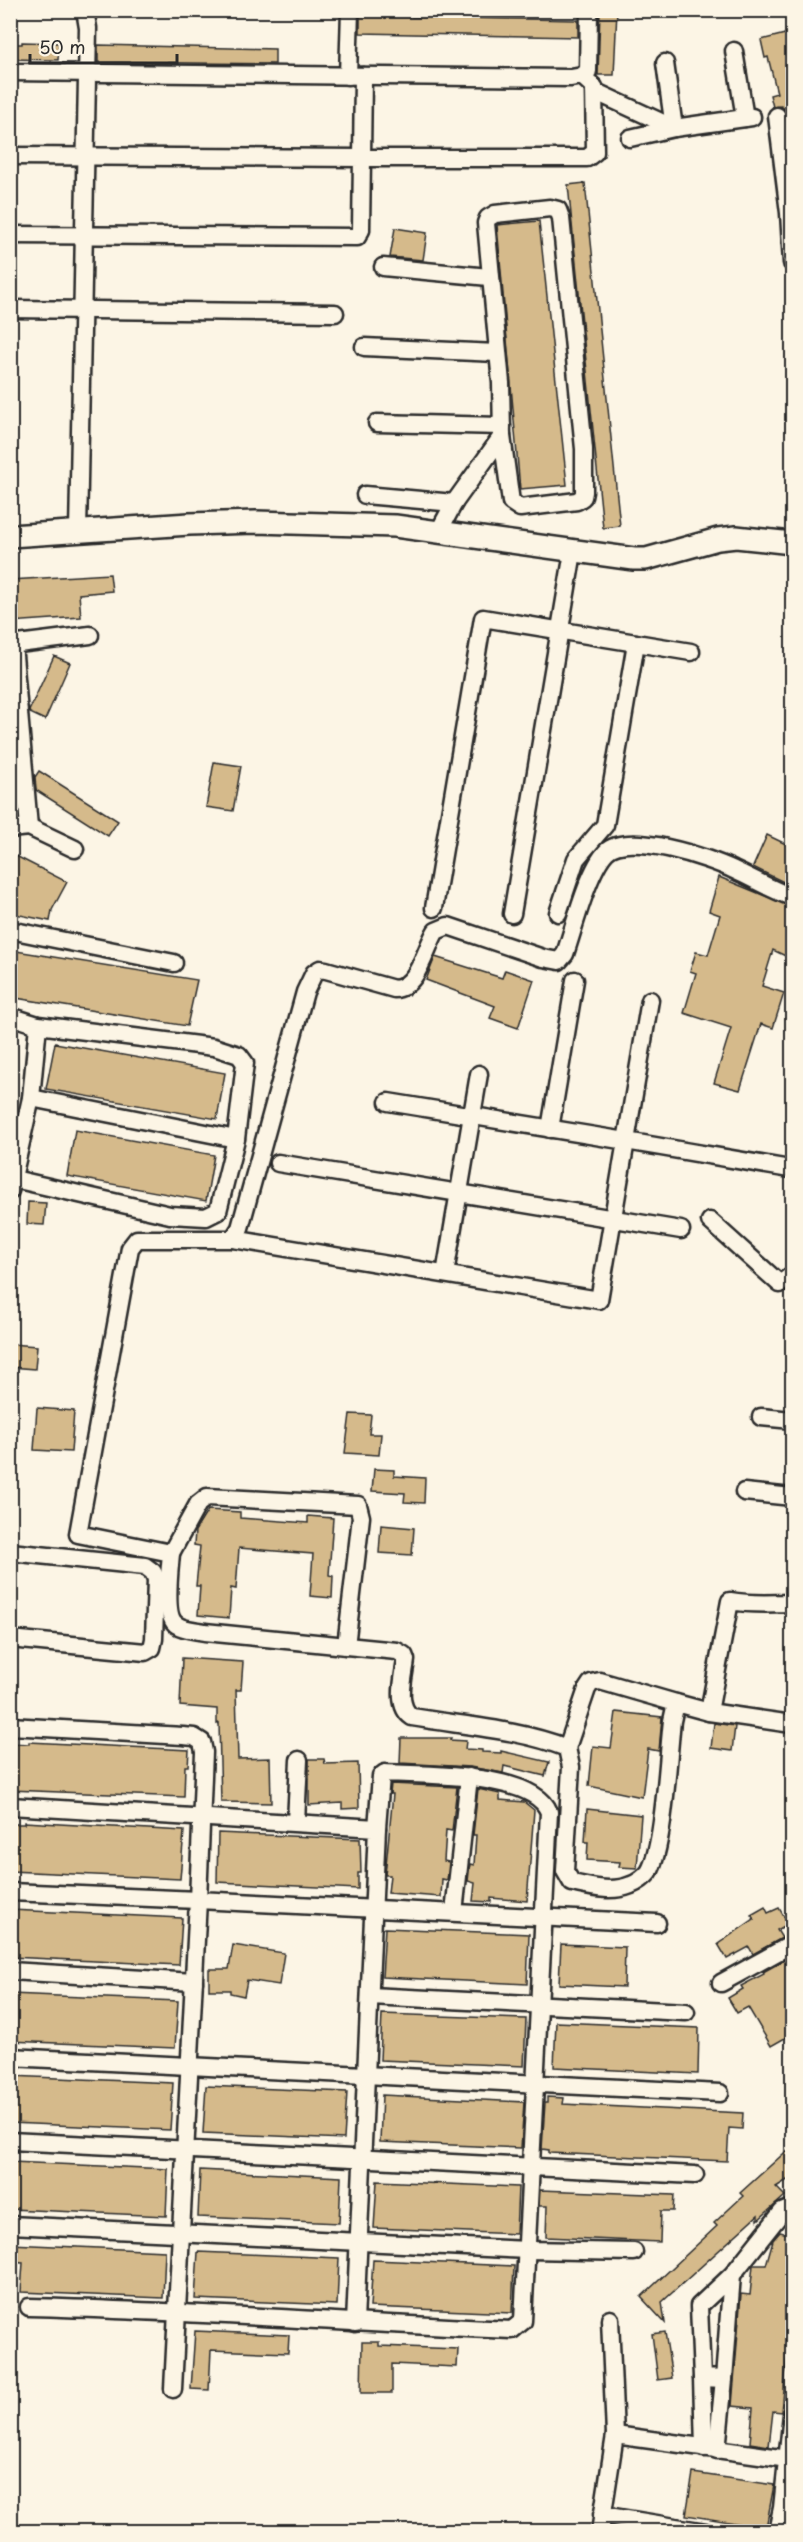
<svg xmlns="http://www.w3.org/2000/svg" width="803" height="2542" viewBox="0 0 803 2542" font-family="'Playpen Sans',sans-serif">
<rect width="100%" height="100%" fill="#fcf5e5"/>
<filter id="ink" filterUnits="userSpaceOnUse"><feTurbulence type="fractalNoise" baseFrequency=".0167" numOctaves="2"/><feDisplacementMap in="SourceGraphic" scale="12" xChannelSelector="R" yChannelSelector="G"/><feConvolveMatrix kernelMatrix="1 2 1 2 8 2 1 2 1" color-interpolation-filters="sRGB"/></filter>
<g filter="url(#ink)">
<g fill="#d5ba8b" stroke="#2b2b2b" stroke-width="1.5">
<polygon points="600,10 617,10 614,75 598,75"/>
<polygon points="360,16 578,20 578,37 360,33"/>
<polygon points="789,33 792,49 792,131 789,131 786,110 781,106 773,107 770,95 777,93 768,57 765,58 761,40"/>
<polygon points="22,42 59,43 58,60 10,59 10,44 22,44"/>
<polygon points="98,45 275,49 275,64 98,62"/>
<polygon points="585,183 620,526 603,528 568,185"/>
<polygon points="539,221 567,485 520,489 497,225"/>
<polygon points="395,228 427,233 423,260 390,257"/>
<polygon points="110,574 112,591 79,594 81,617 10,622 10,580"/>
<polygon points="54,656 70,663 45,720 30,713 29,711"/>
<polygon points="214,762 241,766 233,811 206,807"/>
<polygon points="39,771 118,821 108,836 36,790 35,777"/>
<polygon points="767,835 792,847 792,886 753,867"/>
<polygon points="10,853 67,882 52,910 50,921 10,913"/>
<polygon points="719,877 792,907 792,959 773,950 762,986 784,993 773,1028 761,1024 740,1090 714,1083 731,1028 684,1013 696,973 690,971 696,952 708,955 720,915 709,911"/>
<polygon points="10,950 197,980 187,1026 10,997"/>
<polygon points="435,957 502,978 505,970 534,980 518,1028 490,1018 495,1006 426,980"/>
<polygon points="55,1043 225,1073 217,1119 46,1089"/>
<polygon points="75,1130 214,1155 206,1201 67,1176"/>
<polygon points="28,1202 46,1203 44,1225 27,1224"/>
<polygon points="10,1344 37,1346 35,1369 10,1367"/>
<polygon points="37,1408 74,1411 71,1452 34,1450"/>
<polygon points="350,1414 371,1415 369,1434 381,1434 379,1455 345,1453"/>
<polygon points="374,1469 394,1470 394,1476 425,1478 424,1503 404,1502 405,1493 372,1491"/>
<polygon points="208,1510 240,1512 240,1518 308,1523 308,1516 333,1518 329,1575 333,1576 332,1598 310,1596 313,1554 239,1548 236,1589 231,1588 229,1618 198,1615 200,1586 196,1586 200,1546 194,1545 195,1531"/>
<polygon points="381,1525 414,1528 412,1555 379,1553"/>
<polygon points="182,1658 243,1662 241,1690 236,1690 238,1759 270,1758 271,1803 221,1802 219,1723 217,1724 217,1709 180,1706"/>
<polygon points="616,1712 662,1717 659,1751 648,1749 642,1797 589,1786 593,1746 611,1748"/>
<polygon points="714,1723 735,1726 732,1751 711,1748"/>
<polygon points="401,1738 451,1738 450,1740 466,1741 465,1749 482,1750 482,1752 501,1753 501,1751 549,1762 545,1776 504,1766 503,1773 470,1767 400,1763"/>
<polygon points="29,1742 189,1750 188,1766 185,1766 184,1797 10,1790 10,1743 29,1744"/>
<polygon points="309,1759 324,1759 325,1764 358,1763 359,1808 342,1809 342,1803 309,1805"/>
<polygon points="391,1784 457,1787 452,1831 446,1830 444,1861 449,1862 447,1880 442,1879 441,1897 388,1893 390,1875 385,1875 393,1794 390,1794"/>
<polygon points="478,1789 500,1794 500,1800 524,1802 534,1810 527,1901 491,1898 491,1902 473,1901 475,1883 468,1881 470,1864 474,1865 476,1835 473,1835"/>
<polygon points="587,1809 641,1815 637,1868 619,1867 620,1862 587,1860 588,1842 585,1842"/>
<polygon points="24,1822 184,1831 180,1879 10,1871 10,1824 24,1824"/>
<polygon points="218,1833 360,1839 361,1873 358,1873 358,1889 217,1882"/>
<polygon points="765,1907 768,1913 779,1908 788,1924 777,1930 782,1938 753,1954 749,1947 727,1959 718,1944 754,1919 751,1915"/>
<polygon points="10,1910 182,1918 179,1965 10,1957"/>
<polygon points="385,1928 529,1934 527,1984 382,1977"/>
<polygon points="561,1944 625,1947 624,1987 559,1984"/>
<polygon points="233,1945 284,1953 279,1985 247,1980 244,1996 230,1993 230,1990 209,1990 209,1969 229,1969"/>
<polygon points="792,1956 792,2034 771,2046 748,2007 737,2013 728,1998 743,1989 741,1986 764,1974 763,1972"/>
<polygon points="10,1994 178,2001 175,2048 10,2041"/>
<polygon points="382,2014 526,2019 524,2066 380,2060"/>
<polygon points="556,2022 699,2028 698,2074 554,2067"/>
<polygon points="10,2076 173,2083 170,2130 10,2123"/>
<polygon points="206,2086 347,2092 344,2139 203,2133"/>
<polygon points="382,2095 524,2102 521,2148 380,2142"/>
<polygon points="547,2097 564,2098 563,2104 743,2113 742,2129 729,2128 727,2161 549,2153 549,2150 542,2149 545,2103 547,2103"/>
<polygon points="792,2146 792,2177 776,2187 785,2196 758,2220 758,2215 662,2302 665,2323 641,2297 717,2226 714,2223 743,2196 740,2193"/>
<polygon points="11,2162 168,2169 166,2216 10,2209"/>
<polygon points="200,2170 341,2177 339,2223 198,2217"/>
<polygon points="377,2181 518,2187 516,2234 374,2228"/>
<polygon points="540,2190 674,2195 673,2211 661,2211 660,2242 546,2237 547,2206 539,2206"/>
<polygon points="780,2232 792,2235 792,2333 789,2332 782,2412 773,2411 769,2446 750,2443 753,2408 732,2406 741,2294 750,2295 753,2265 766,2265 773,2240"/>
<polygon points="10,2244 165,2251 163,2298 21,2292 23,2263 10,2262"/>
<polygon points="198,2252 339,2258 337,2305 195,2299"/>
<polygon points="373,2260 514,2266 512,2313 370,2307"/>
<polygon points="195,2331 289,2335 288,2353 211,2350 209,2390 191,2389"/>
<polygon points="665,2332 672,2378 658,2380 652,2334"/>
<polygon points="362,2342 379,2342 379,2346 458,2349 457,2367 392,2364 392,2393 361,2393"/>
<polygon points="693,2473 774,2485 766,2528 686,2515"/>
</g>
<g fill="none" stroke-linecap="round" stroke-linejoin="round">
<g stroke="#2b2b2b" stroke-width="21">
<g id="minor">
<polyline points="734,51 745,118"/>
<polyline points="665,63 674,128 752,117"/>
<polyline points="10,72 571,78 582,76 588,71 589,10"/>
<polyline points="348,76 350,10"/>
<polyline points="363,76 362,158 587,158 595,152 594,87 582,76"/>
<polyline points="594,91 674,128"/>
<polyline points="777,116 789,213 792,263"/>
<polyline points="630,138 674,128"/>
<polyline points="10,156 362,158 361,230 357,237 10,235"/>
<polygon points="550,208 558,210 561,218 584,449 584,492 583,497 577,501 520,508 511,502 502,436 501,383 486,223 488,218 495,214"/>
<polyline points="383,267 489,277"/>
<polyline points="10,309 335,313"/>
<polyline points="364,347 497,353"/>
<polyline points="377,423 502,426"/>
<polyline points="365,495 454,503"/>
<polyline points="439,531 454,503 502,436"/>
<polyline points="78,532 88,28 85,10"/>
<polyline points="13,644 29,827"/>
<polyline points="10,645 90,635"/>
<polyline points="10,829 29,827 75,849"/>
<path d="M792,897C772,890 754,879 734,870C709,858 627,830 606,852C588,871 574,928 565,954L559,961L543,958L448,926L436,931C425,949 418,988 394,989L326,970L320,969L314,973L305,992L240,1228L233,1239H137L130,1248L78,1534L171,1553C170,1568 163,1617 177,1625C184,1630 196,1630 205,1632L397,1651L404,1655L406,1660C404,1677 395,1706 412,1717C464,1726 518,1729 567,1748L571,1767L565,1871L572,1883C591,1887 611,1893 631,1885C637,1883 645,1877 649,1872C664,1848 668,1754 672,1721L676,1703L709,1712L792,1724"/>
<polyline points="434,908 483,618 691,652"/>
<polyline points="558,913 576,859 605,825 636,643"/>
<polyline points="512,914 573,552"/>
<polyline points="10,930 174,963"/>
<polyline points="650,1000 626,1141 790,1169"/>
<polyline points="10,1016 38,1025 214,1047 239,1055 245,1063 236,1139 31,1098"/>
<polyline points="550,1129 575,980"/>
<polyline points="278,1163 681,1230"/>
<polyline points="14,1179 170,1215 206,1217 218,1211 236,1139"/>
<polyline points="10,1191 31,1098 38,1025"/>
<polyline points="710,1221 780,1284 792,1275"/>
<polyline points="233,1239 599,1300 626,1141 388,1102"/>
<polyline points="445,1274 479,1074"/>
<polyline points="761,1417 792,1420"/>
<polyline points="744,1492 792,1497"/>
<polyline points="10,1552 145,1566 153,1572 156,1579 154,1639 152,1648 145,1652 10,1639"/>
<polyline points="171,1553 198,1504 207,1497 358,1505 361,1517 346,1646"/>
<path d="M709,1712L730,1601C753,1605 770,1603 792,1603"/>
<polyline points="10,1726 183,1736 194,1737 202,1742 204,1752 198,1900 657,1923"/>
<polyline points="567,1748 587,1689 591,1683 600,1681 676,1703"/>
<polyline points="10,1806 377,1828 355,2323"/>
<polyline points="296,1822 299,1760"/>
<polyline points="10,1892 198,1900 173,2389"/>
<polyline points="454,1912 469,1777"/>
<polyline points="10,1971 194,1982"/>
<polyline points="721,1983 792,1944"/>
<polyline points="370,1996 686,2012"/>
<polyline points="10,2057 720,2093"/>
<polyline points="10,2141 695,2175"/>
<polyline points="10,2225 528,2250 634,2252"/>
<polyline points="732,2275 724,2379 702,2378 699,2306 732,2275 782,2212 792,2208"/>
<path d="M29,2307C191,2311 351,2323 512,2330L523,2321L549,1812C534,1772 422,1775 385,1773L381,1776L377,1828"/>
<polyline points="702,2378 704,2448"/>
<polyline points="615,2435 788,2459"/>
<polyline points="717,2450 724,2379"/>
<polyline points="602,2515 706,2532"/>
<polyline points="600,2532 615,2435 610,2319"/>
<polyline points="777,2532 782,2508 792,2414"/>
</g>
</g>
<g stroke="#2b2b2b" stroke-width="26">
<polyline id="tertiary" points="10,536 189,524 256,522 395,526 634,559 646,559 718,539 736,537 792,543"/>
</g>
<use href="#minor" stroke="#fcf5e5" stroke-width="16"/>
<use href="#tertiary" stroke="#fcf5e5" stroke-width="21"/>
</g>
</g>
<rect width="803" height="2542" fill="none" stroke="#fcf5e5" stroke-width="36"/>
<rect x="18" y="18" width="767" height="2506" fill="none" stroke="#2b2b2b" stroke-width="2" filter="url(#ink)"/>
<path d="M30 54v9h147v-9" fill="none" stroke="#2b2b2b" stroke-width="3"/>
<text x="39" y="54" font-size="18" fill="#2b2b2b" stroke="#fcf5e5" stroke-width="4.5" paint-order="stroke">50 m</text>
</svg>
